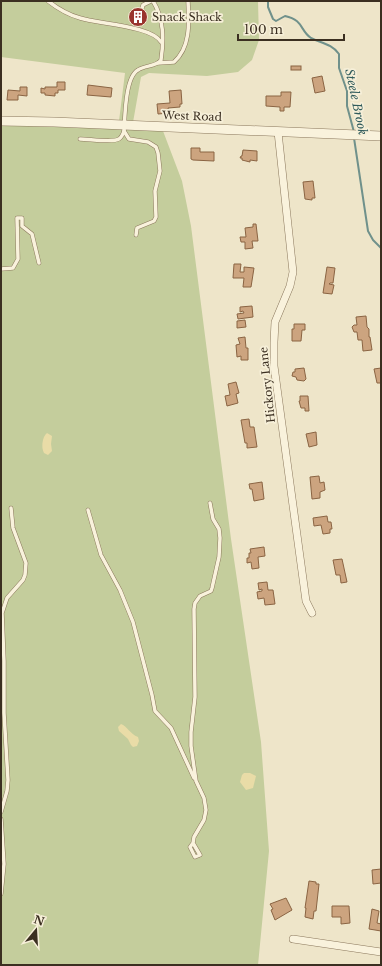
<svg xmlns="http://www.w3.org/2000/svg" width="382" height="966" viewBox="0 0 382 966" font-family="'Libre Baskerville',serif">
<rect width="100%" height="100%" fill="#eee5c9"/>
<polygon fill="#c4cd9c" points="1,1 258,1 259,40 252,60 238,72 207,76 149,73 141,77 132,128 163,131 182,181 191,226 231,539 261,742 269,851 258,965 1,965 1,125 118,129 125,73 1,57"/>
<g fill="#e9dca7">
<path d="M47,433L52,436L51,444L52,451L48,455L44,453C41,448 42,437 47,433Z"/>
<path d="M121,724C127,726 130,734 138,737L139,741L137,746L133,747L131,745L128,739L119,731L118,727Z"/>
<polygon points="244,773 250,773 256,776 253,788 246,790 240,782 242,775"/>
</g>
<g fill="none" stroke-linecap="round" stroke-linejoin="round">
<g stroke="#70918b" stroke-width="2">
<path d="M268,1V7L273,19L276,21L285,16C304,20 300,31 311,38C321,43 332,44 339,54V68L347,91V106L354,132"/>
<polyline points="354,138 368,231 373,240 381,248"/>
</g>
</g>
<g fill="#cca47f" stroke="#8a6443">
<polygon points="136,12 143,14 141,21 134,20"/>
<rect x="291" y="66" width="10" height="4"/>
<polygon points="322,76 325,91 315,93 312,78"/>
<polygon points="57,82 65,82 65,90 58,90 58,93 55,93 55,96 45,95 45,93 41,93 41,88 45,89 45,87 57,87"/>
<polygon points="88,85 112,88 111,97 87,95"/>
<polygon points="20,87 27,87 27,96 18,95 18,100 7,100 8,90 20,91"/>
<polygon points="181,90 182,104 180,104 180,107 168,108 169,113 158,114 157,104 170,103 169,91"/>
<polygon points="281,92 291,92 290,107 284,107 284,111 280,111 280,107 266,106 266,96 281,96"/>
<polygon points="191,148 200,148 200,152 214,152 214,161 193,160 191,159"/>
<polygon points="243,150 257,151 257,161 250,160 250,162 242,160 242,158 240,158 241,156 242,156"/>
<polygon points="313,181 315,198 312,198 312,200 305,199 303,182"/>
<polygon points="253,224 256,224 258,241 252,241 253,248 245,249 245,242 241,242 240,237 246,237 245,228 253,227"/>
<polygon points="234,264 241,264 240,272 244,272 244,267 254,268 251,287 243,287 244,278 233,278"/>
<polygon points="327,267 335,268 333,283 330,283 329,284 334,285 332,294 323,293"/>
<polygon points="252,306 253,317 238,319 237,314 244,313 243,311 240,312 240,307"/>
<polygon points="366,316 367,327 369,329 369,337 370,337 372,350 363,351 362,340 358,340 357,332 354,332 352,327 354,325 357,325 356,317"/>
<polygon points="245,320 246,327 237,328 237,321"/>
<polygon points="294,324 305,324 305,330 302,330 301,341 292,341 292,329 294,329"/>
<polygon points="245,337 246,348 248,348 248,360 241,360 241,356 237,357 236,345 240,344 238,338"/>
<polygon points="304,368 306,379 304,381 297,380 296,377 292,376 293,372 295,372 295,369"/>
<polygon points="381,368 381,383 377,383 374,369"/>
<polygon points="236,382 239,393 236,394 238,403 227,406 225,396 230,395 228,384"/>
<polygon points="300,396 308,396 309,411 305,411 305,408 301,408 299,401 300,401"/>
<polygon points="249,419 250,427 254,427 257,447 247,448 247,443 245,443 241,420"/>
<polygon points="316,432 317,445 309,447 306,434"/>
<polygon points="319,476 320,483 324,482 325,490 320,492 320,498 312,499 310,477"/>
<polygon points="262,482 264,499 254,501 252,489 250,489 249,484"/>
<polygon points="327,516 328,522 331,522 332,529 330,529 330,533 323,534 321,525 314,526 313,518"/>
<polygon points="264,547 265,556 258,557 259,568 252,569 251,562 247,563 247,558 249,558 249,553 251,553 250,549"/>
<polygon points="342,559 347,582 341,583 340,575 336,575 333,560"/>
<polygon points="267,582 268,590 273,590 275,604 265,605 264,598 258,599 257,592 262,591 262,589 259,590 258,583"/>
<polygon points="381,869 381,883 373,884 372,870"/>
<polygon points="309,881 316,882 316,884 319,884 316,911 314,911 313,919 305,917 306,908 305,908"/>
<polygon points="286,898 292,910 275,920 271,910 273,909 270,904"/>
<polygon points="332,906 349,906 350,923 341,924 341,917 332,917"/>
<polygon points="372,909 379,911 377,923 381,924 381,931 369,929"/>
</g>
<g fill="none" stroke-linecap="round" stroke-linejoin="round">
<g stroke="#8b785d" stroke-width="4.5">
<g id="service">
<path d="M48,1C57,8 69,15 80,18C99,24 152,26 161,42"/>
<polyline points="141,12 143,5 151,1"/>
<path d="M158,63L174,62C191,47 189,22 188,1"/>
<polyline points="124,131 129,139 148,142 156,147 158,153 160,171 155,191 156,217 154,221 137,228 136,235"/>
<path d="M80,139C89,139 113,143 119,139C122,137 123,134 124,131C125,117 125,77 138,70C145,65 156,67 161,60C164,39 164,19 153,1"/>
<polyline points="1,269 13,268 18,259 17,218 22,218 22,226 32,234 39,263"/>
<polyline points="88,510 101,555 120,590 133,622 152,695 155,711 171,728 194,778"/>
<polyline points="1,812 7,791 8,780 4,713 4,661 2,613 7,598 23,580 25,575 26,563 13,528 11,508"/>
<polyline points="1,819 4,864 1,894"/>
<polyline points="193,843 200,855 195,857 190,847 193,843 194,837 204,820 206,810 204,798 196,781 191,746 191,732 195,697 194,609 195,603 200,596 211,591 212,588 219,557 220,538 219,529 213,519 210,503"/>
</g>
</g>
<g stroke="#8b785d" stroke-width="8">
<g id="minor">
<polyline points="278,132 293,272 290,286 275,322 274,342 274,366 306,601 312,613"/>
<polyline points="293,939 381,952"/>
</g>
</g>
<g stroke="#8b785d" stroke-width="10">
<polyline id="tertiary" points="1,121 54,122 381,136"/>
</g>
<use href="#service" stroke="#f9f2dc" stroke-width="3.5"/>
<use href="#minor" stroke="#f9f2dc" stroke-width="7"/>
<use href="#tertiary" stroke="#f9f2dc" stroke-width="9"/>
</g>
<defs>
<g id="building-disc" transform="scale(1)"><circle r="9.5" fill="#99342e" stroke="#f6efd8"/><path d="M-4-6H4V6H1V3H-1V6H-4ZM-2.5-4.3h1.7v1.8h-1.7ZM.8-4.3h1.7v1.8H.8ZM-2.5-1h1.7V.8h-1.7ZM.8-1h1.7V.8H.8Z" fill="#fff"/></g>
</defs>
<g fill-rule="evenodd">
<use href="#building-disc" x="138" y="17"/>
</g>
<g text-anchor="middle" stroke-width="3.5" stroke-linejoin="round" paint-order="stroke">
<g font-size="11" fill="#3b2f21" stroke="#f6efd8" text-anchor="start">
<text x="152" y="21">Snack Shack</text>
</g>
<g font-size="11" fill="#3b2f21" stroke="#f6efd8">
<text transform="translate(192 116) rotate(2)" y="4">West Road</text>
<text transform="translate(267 385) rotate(-96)" y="4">Hickory Lane</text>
</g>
<g font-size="12" font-style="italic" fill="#305b5b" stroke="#f6efd8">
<text transform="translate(356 102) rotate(78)" y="4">Steele Brook</text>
</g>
</g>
<rect width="382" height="966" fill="none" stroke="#3b2f21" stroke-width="4"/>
<g transform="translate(36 930) rotate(18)" stroke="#f6efd8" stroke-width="3" paint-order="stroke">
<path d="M0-3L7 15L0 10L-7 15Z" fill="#3b2f21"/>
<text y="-6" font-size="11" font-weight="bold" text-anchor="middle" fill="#3b2f21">N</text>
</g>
<path d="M238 34v6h106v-6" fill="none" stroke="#3b2f21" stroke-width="2"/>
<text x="244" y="34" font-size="12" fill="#3b2f21" stroke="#f6efd8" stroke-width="3" paint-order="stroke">100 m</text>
</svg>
